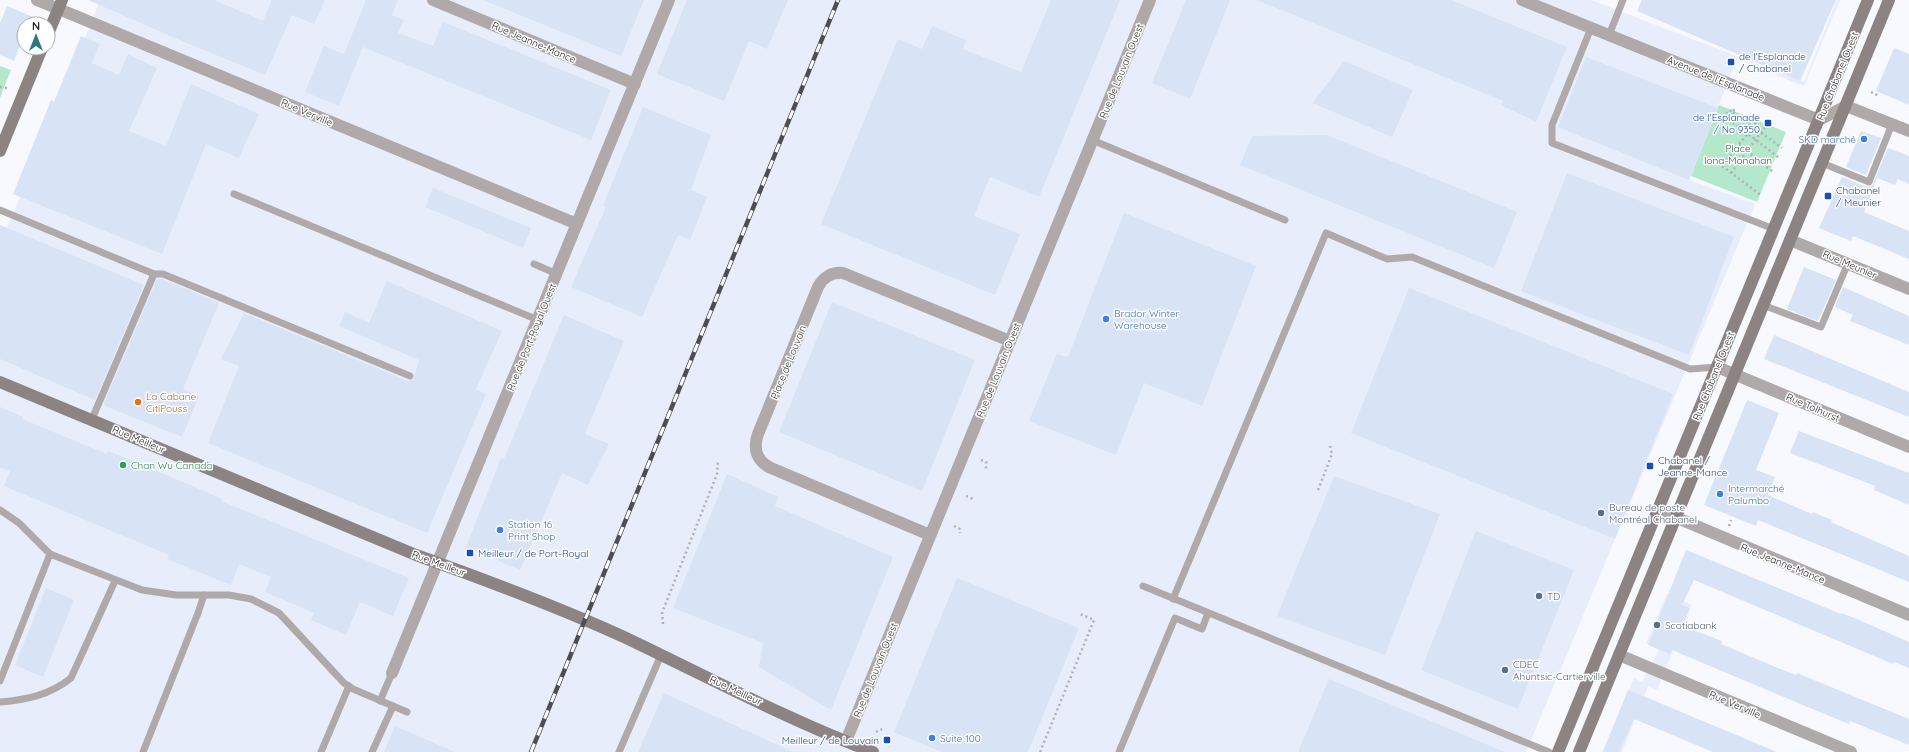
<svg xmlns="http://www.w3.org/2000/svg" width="1909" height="752" viewBox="0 0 1909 752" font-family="Quicksand,sans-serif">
<rect width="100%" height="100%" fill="#f7f9ff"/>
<g fill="#e7edfa">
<polygon points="100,0 1591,0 1804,82 1837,0 1840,0 1804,86 1737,59 1689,180 1755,204 1526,752 0,752 0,243 39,154"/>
<polygon points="1667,594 1692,605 1666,668 1657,690 1648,686 1622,752 1602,752 1634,678 1642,682 1659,650 1646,643"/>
</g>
<g fill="#b4e8ca">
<polygon points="0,66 11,70 0,98"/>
<polygon points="1719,105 1786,132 1757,202 1691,176"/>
</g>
<g fill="#d9e3f6">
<polygon points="88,0 214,0 263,21 272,0 325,0 314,24 292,15 265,75 191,45"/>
<polygon points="366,0 398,0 392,15 404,20 398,33 433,46 443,22 611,90 591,140 363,47 339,106 305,92 324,46 344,54"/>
<polygon points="483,0 644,0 621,56"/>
<polygon points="687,0 788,0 767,49 749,41 724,101 657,74"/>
<polygon points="1051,0 1120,0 1039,197 990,177 974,216 1020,234 995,295 821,224 898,39 922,49 932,26 966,40 963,49 1021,72"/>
<polygon points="1186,0 1230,0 1190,99 1152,83"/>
<polygon points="1257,0 1451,0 1567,47 1536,122 1501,105 1503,101"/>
<polygon points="1642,0 1836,0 1800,81 1637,11"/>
<polygon points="7,6 45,22 44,24 24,24 24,36 14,61 0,55 0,23"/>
<polygon points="81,36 100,44 92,63 119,75 128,54 157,68 129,131 166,146 191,84 259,114 239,158 206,144 162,254 13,194 51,100 54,102"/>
<polygon points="1894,48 1909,54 1909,105 1876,91"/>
<polygon points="1586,57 1718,108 1689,180 1558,127"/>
<polygon points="1344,61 1413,90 1392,137 1313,103"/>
<polygon points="643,107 711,135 691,190 707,197 690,240 678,235 642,317 571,287 606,207 603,206"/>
<polygon points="1861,131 1881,138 1866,175 1846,167"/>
<polygon points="1327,135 1517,212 1494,268 1240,165 1252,136"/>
<polygon points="1888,148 1909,156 1909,184 1898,179 1895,185 1877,178 1864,212 1909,231 1909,259 1853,236 1851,241 1819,228 1842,177 1867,187 1872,186"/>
<polygon points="1567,173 1734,237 1689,355 1521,291"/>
<polygon points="433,188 531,228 523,248 425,207"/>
<polygon points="1124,213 1256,266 1202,406 1144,383 1116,455 1029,421 1057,354 1068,357"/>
<polygon points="0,225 144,285 95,400 0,359"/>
<polygon points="1804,267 1836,280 1818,321 1787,309"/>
<polygon points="157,279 162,279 219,303 183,389 199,396 182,437 105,406 104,403"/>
<polygon points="387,281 502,331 476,389 486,394 427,533 208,443 239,366 221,359 244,313 408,381 413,380 419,360 339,326 345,312 369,323"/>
<polygon points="1843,287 1909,316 1909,345 1850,321 1853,315 1835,307"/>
<polygon points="1409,288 1673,394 1615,539 1351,433"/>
<polygon points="832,302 975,360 922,491 779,432"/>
<polygon points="564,315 624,341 585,434 609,444 588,485 562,473 520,570 466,547 501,458 504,459"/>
<polygon points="1774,335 1909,392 1909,417 1764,359"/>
<polygon points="1747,400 1779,413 1756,470 1775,477 1768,495 1812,514 1813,512 1832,520 1831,522 1909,556 1909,582 1758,520 1756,526 1704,505"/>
<polygon points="0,407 23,417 22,419 107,454 108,451 190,485 222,499 221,501 409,578 393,616 360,602 346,635 311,620 314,613 265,592 271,577 239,564 231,585 167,559 169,555 4,486 10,471 0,467"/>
<polygon points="1799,431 1909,473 1909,505 1874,490 1875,486 1790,453"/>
<polygon points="727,474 778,497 775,506 893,557 831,710 759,667 763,643 673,608"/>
<polygon points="1334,476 1440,514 1385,655 1277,616"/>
<polygon points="1476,531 1574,570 1518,709 1421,670"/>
<polygon points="1686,550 1841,614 1841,613 1857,619 1909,642 1909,668 1894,662 1893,664 1694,580 1682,605 1690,608 1682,626 1722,641 1721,644 1778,668 1796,675 1797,673 1909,719 1909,745 1850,721 1849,724 1817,711 1672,650 1670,654 1648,645"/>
<polygon points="957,578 1079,628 1028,752 942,752 894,732"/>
<polygon points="46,588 74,600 43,677 15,665"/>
<polygon points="1329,679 1505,752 1298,752"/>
<polygon points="1628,690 1655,701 1777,752 1713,752 1634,719 1619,752 1603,752"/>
<polygon points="664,693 793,752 638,752"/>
<polygon points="395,726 455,752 384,752"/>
</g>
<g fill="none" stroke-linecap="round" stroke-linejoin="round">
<g stroke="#afb1b6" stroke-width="2.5" stroke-dasharray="2 3" stroke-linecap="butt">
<polyline points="0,87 7,88"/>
<polyline points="1871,92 1879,96"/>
<polyline points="1734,109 1733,112 1729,110 1725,116 1778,157"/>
<polyline points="1733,112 1782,148"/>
<polyline points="1759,119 1722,166 1762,196"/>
<polyline points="1739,145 1772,171"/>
<polyline points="1731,173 1768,123"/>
<polyline points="981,460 986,462 986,470"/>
<polyline points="1318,490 1332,454 1330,446"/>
<polyline points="966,496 973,499"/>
<polyline points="954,526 960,529 960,533"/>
<polyline points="1729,526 1731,520"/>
<polyline points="663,624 662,613 717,474 718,461"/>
<polyline points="876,732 882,729"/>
<polyline points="1040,752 1094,620 1078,613"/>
</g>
<g stroke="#afaaa9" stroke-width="7">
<polyline points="1591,28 1552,125 1552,143 1774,229"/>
<polyline points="1609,35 1623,0"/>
<polyline points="1092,140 1285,220"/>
<polyline points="1822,163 1869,182 1892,124"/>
<polyline points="234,194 538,320"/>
<polyline points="0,210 154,274 92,419"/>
<polyline points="534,264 557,274"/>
<polyline points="154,274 163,274 410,376"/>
<polyline points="1763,305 1821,327 1848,263"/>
<polyline points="0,510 19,523 50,554"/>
<polyline points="1143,586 1549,752"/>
<polyline points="1173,599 1326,233 1387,259 1412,257 1690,369 1717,367"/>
<polyline points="0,681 50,554 142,590 176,595 229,595 251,599 279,613 344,683 353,689 407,712"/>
<polyline points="380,701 392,673"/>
<path d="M0,702C26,700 50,695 71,678L115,581"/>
<polyline points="143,752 198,613 204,595"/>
<polyline points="321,752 349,686"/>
<polyline points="372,752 393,706"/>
<polyline points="619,752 661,655"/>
<polyline points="1119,752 1175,618 1202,629 1208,613"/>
</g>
<g stroke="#afaaa9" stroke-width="12">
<polyline points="37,0 577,224"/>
<polyline points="433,0 635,84"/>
<polyline points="1522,0 1819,120 1846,106 1909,131"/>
<polyline points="1790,240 1909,289"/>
<polyline points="1717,367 1909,447"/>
<polyline points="1658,510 1909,615"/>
<path d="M930,535L771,468C756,461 753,448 758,434L818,287C823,277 832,272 843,273L1010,341"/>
<polyline points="1619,655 1851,752"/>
<polyline points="392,673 669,0"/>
<polyline points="846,741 1150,0"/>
</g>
<g stroke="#8b8483" stroke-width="12">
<polyline points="48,34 62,0"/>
<polyline points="0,151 42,48"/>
<path d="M0,382L416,555C486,580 556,606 624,637C706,676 788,720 873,752"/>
<polyline points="1558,752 1868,0"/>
<polyline points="1579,752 1889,0"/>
</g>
<g stroke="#4d4e52" stroke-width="4.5">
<polyline id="rail" points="531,752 838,0"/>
</g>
<use href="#rail" stroke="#fff" stroke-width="3" stroke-dasharray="9" stroke-linecap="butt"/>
</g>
<g fill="#1a4fb4" stroke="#fff" stroke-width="1.5">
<rect x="1727" y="58" width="8" height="8" rx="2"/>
<rect x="1764" y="119" width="8" height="8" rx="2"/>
<rect x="1824" y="192" width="8" height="8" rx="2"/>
<rect x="1646" y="462" width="8" height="8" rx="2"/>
<rect x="466" y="549" width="8" height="8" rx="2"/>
<rect x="883" y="736" width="8" height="8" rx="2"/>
</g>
<g fill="#3f7fe0" stroke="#fff" stroke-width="1.5">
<circle cx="1864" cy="139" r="4"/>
<circle cx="1106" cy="319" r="4"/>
<circle cx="1720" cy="494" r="4"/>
<circle cx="500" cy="530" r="4"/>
<circle cx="932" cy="738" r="4"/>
</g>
<circle fill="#e8710a" stroke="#fff" stroke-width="1.5" cx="138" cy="402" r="4"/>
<circle fill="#2e9e5b" stroke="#fff" stroke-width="1.5" cx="123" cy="465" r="4"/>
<g fill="#5c6f8a" stroke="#fff" stroke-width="1.5">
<circle cx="1601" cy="513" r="4"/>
<circle cx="1539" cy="596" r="4"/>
<circle cx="1657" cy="625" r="4"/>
<circle cx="1505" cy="670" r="4"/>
</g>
<g text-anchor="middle" stroke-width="3" stroke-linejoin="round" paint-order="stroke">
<g font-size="10" fill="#222327" stroke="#fff">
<text transform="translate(534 42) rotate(23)" y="4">Rue Jeanne-Mance</text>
<text transform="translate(1121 71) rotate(-68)" y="4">Rue de Louvain Ouest</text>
<text transform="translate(1837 76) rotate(-68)" y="4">Rue Chabanel Ouest</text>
<text transform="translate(1716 78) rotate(22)" y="4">Avenue de l'Esplanade</text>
<text transform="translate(307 112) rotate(23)" y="4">Rue Verville</text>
<text transform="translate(1850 264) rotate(23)" y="4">Rue Meunier</text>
<text transform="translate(531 337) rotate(-68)" y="4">Rue de Port-Royal Ouest</text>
<text transform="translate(788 362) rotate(-68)" y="4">Place de Louvain</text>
<text transform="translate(998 370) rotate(-68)" y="4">Rue de Louvain Ouest</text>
<text transform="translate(1713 376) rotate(-68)" y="4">Rue Chabanel Ouest</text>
<text transform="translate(1813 407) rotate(23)" y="4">Rue Tolhurst</text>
<text transform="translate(139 439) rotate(23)" y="4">Rue Meilleur</text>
<text transform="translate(439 563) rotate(20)" y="4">Rue Meilleur</text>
<text transform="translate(1783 563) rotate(22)" y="4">Rue Jeanne-Mance</text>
<text transform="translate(875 670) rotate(-68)" y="4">Rue de Louvain Ouest</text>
<text transform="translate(736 690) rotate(25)" y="4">Rue Meilleur</text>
<text transform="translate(1735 704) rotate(23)" y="4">Rue Verville</text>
</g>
<g font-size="10" fill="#164399" stroke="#fff" text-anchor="start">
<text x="1739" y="60">de l'Esplanade<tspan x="1739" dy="12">/ Chabanel</tspan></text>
<text x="1760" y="121" text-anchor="end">de l'Esplanade<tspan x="1760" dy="12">/ No 9350</tspan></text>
<text x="1836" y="194">Chabanel<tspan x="1836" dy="12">/ Meunier</tspan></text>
<text x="1658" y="464">Chabanel /<tspan x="1658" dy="12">Jeanne-Mance</tspan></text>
<text x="478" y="557">Meilleur / de Port-Royal</text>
<text x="879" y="744" text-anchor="end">Meilleur / de Louvain</text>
</g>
<g font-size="10" fill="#366cbe" stroke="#fff" text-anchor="start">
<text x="1856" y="143" text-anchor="end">SKD marché</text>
<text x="1114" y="317">Brador Winter<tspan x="1114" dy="12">Warehouse</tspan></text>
<text x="1728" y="492">Intermarché<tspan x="1728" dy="12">Palumbo</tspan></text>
<text x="508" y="528">Station 16<tspan x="508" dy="12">Print Shop</tspan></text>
<text x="940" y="742">Suite 100</text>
</g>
<g font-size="10" fill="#1a5a3c" stroke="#fff">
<text x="1738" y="152">Place<tspan x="1738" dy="12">Iona-Monahan</tspan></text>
</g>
<g font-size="10" fill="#c56008" stroke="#fff" text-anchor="start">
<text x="146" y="400">La Cabane<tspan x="146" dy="12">CitiPouss</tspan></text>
</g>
<g font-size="10" fill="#27864d" stroke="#fff" text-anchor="start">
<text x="131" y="469">Chan Wu Canada</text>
</g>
<g font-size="10" fill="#4e5e75" stroke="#fff" text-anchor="start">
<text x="1609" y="511">Bureau de poste<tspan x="1609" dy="12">Montréal Chabanel</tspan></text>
<text x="1547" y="600">TD</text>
<text x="1665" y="629">Scotiabank</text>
<text x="1513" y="668">CDEC<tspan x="1513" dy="12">Ahuntsic-Cartierville</tspan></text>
</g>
</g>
<g transform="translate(36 36)"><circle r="19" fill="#ffffff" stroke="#a7a7a9"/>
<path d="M0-3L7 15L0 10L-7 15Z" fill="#2e777c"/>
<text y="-6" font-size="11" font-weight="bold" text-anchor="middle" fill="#222327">N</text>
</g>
</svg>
